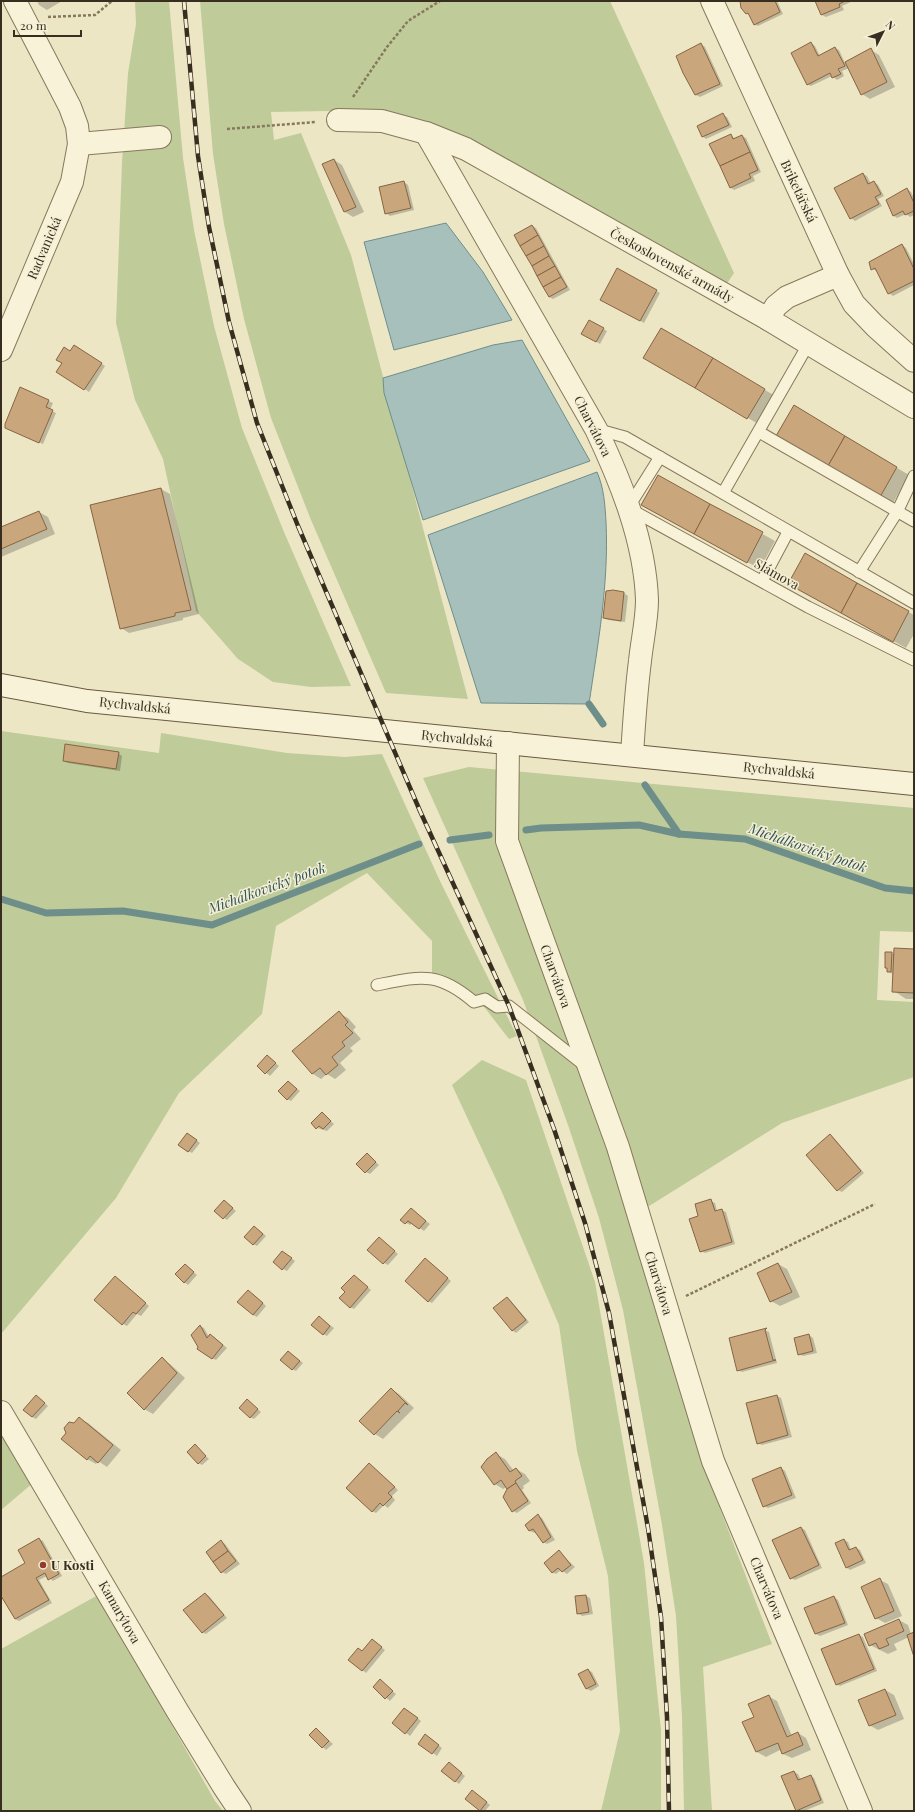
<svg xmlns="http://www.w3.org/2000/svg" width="915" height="1812" viewBox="0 0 915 1812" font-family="'Playfair Display',serif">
<rect width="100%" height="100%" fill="#ede6c5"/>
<g fill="#bfcb99">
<polygon points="135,1 169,1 183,158 194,230 214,326 242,428 284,532 351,686 311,687 273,682 238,659 196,611 163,459 135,400 116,323 122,163 128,73 136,24"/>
<polygon points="200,1 610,1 734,273 726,285 451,131 405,117 328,111 271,112 274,140 301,133 351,255 468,699 386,693 311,520 271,418 244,319 224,224 213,154"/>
<polygon points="1,731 159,753 161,733 287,753 345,757 382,754 440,881 517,1036 509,1039 485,1008 460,984 432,973 432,941 367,873 276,926 262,1014 179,1093 116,1198 1,1334"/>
<polygon points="469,767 914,808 914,932 880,931 877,1000 914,1002 914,1077 782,1123 630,1218 704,1467 772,1644 703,1667 712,1811 684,1811 682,1716 676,1616 662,1525 623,1310 599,1218 568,1125 523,1000 423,778"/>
<polygon points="482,1060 526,1080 595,1282 644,1563 661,1730 661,1811 601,1811 620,1731 608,1576 577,1451 559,1325 501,1190 452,1085"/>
<polygon points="1,1433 33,1483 1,1510"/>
<polygon points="98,1595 215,1801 223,1811 1,1811 1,1649"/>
</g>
<g fill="#a7c0bc" stroke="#6e8e8a">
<polygon points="446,223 483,272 512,320 394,350 364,242"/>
<polygon points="522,340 590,461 423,520 384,393 383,378 493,345"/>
<path d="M597,472C604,488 605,505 606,522C609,583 598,643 589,704L481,703L428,535Z"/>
</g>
<g fill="#0003">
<polygon points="37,1 62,1 47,10 39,5"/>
<polygon points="740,1 777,1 783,14 758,26 754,24 750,16 747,13"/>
<polygon points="816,1 853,1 842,6 844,10 826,17 822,15"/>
<polygon points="811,43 815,46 820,56 835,48 839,50 845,63 871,50 879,55 895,87 870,99 862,94 849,68 842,71 844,76 837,80 832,76 811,86 807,84"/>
<polygon points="701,44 705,47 723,86 700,97 696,95"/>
<polygon points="723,115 727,117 732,127 706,139 702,136"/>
<polygon points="731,135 735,139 742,136 746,138 761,172 753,176 755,181 734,190 730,187"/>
<polygon points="334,160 342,165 364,212 353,217 345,212"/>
<polygon points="863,174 867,176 871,184 874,182 878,185 884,196 878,199 882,206 855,221 851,218"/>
<polygon points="404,182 408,185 414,210 390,216 386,213"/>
<polygon points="907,189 911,192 914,198 914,215 910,217 906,214 897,218 894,216 888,200"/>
<polygon points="532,226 536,228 570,290 553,299 549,297"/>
<polygon points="902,245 906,248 914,264 914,285 893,296 889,293 877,271 872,269"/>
<polygon points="617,270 660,293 644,323 601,299"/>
<polygon points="589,321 607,331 600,344 583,334"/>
<polygon points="661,329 777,397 760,425 645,358"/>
<polygon points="78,348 105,366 89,392 58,371 71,352"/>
<polygon points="20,389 53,403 50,410 56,413 43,444 10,430"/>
<polygon points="794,407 909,475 893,503 778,435"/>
<polygon points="658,476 775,541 760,569 655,512"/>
<polygon points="161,489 170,494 199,614 183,618 183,620 129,633 121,628 91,506"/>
<polygon points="39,512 48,517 55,534 1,557 1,528"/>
<polygon points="805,555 914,615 914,634 906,648 802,591"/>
<polygon points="624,593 628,596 625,622 608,620 604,618"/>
<polygon points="118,753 122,756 120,771 68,763 64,761"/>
<polygon points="914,950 914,999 906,999 894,991 894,975 888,971 892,953 895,955"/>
<polygon points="339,1013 348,1018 356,1027 353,1030 361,1039 350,1048 353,1051 340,1063 346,1070 335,1079 327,1074 321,1079 313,1074 293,1052"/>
<polygon points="267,1056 279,1066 270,1076 258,1066"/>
<polygon points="288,1082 300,1091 291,1101 287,1099"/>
<polygon points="322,1113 334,1124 327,1131 317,1128"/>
<polygon points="830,1135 834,1138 864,1173 842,1192 838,1190"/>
<polygon points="191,1136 200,1143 192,1153 188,1151"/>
<polygon points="367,1154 379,1165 370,1174 366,1172"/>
<polygon points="224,1201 236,1211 227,1220 224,1218"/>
<polygon points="711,1201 715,1203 717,1211 722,1210 726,1212 735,1244 705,1253 701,1251 700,1217"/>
<polygon points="411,1209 430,1224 424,1231 412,1223 410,1225 406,1223"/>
<polygon points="258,1229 266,1236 257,1246 253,1244"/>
<polygon points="383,1241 398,1254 388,1265 384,1263"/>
<polygon points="283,1252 295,1261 287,1271 283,1269"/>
<polygon points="425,1259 451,1281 432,1303 428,1301"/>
<polygon points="778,1264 787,1269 800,1297 780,1306 771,1301"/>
<polygon points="185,1265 197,1275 188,1285 184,1282"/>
<polygon points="354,1276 371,1290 354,1309 350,1307 346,1292"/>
<polygon points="119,1280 149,1306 141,1316 137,1314 127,1326 123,1324"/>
<polygon points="252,1293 266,1306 257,1317 253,1315"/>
<polygon points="507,1298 511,1301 529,1322 516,1333 512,1330"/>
<polygon points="319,1317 334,1328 327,1336 323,1334"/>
<polygon points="200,1326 204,1328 209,1337 210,1335 214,1337 227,1348 216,1360 207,1356 198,1349"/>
<polygon points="765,1330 769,1332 777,1363 742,1372 738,1370"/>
<polygon points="809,1335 813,1338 817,1353 803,1356 799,1354"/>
<polygon points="289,1352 303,1363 296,1371 292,1369"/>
<polygon points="162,1359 170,1364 185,1378 153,1414 144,1409"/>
<polygon points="391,1389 399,1394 414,1408 383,1439 375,1434"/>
<polygon points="777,1396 781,1398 792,1437 762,1445 758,1443"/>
<polygon points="40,1399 48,1406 36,1419 32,1417"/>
<polygon points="247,1400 261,1412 254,1419 250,1417"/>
<polygon points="79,1419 88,1423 121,1450 107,1467 98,1461 96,1464 87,1459 75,1424"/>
<polygon points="195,1446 209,1459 202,1465 198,1463"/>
<polygon points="496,1454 505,1459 514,1471 516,1469 525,1474 530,1481 523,1486 524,1488 522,1490 531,1503 517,1513 513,1511 507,1487 503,1489 495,1484"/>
<polygon points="369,1464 398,1490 392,1496 395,1500 388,1508 384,1505 376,1513 372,1511"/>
<polygon points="781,1468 785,1471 796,1498 768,1508 764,1506"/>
<polygon points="538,1516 542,1518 555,1540 547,1544 543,1542 536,1531 534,1533 530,1531 526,1525"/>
<polygon points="801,1528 805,1530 822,1568 795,1580 791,1578"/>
<polygon points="39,1539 43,1541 62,1576 53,1581 47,1576 39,1580 52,1603 19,1621 15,1619 1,1594 1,1578 26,1563"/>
<polygon points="844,1540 848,1542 851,1550 856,1548 860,1550 866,1563 850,1570 846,1567"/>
<polygon points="221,1541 225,1544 240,1564 226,1574 222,1572"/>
<polygon points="559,1552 575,1567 567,1574 561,1570 556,1574 552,1572"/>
<polygon points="880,1580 888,1584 902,1616 885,1623 876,1618"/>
<polygon points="205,1594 209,1596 227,1618 206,1634 202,1632"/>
<polygon points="586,1596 590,1598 593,1614 582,1616 578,1613"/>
<polygon points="834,1597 838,1600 848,1625 820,1636 816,1634 806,1609"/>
<polygon points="899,1620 908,1625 911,1634 914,1633 914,1655 911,1648 913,1647 909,1637 894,1644 897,1650 888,1654 870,1645"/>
<polygon points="859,1635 863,1637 877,1671 840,1686 836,1684"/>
<polygon points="372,1640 385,1650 366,1673 350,1660 362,1652"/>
<polygon points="588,1670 592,1672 599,1686 591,1691 587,1689 579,1674"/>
<polygon points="380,1681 396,1694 390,1701 374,1687"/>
<polygon points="885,1690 894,1695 904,1719 878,1730 869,1725"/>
<polygon points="768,1696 777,1701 792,1736 798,1733 806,1738 811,1750 792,1758 783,1754 782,1749 766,1757 757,1752 755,1717"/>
<polygon points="408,1711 421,1721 410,1736 393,1723"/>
<polygon points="316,1729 333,1744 326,1750 310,1735"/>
<polygon points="429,1738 442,1748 437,1756 419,1743"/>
<polygon points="453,1766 465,1776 459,1784 455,1781"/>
<polygon points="794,1772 798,1774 801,1780 811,1776 814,1778 824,1803 804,1811 796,1810"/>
<polygon points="477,1794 490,1805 485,1811 480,1810"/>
</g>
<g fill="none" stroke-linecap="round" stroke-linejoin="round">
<g stroke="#6e8e8a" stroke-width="7">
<polyline points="589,704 603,724"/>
<polyline points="645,785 679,834"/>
<polyline points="526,830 541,828 639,825 679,834 745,839 885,888 914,891"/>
<polyline points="450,840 489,835"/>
<polyline points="1,899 46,913 123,911 212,925 419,844"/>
</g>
</g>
<g fill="#caa67d" stroke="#866542">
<polygon points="740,1 775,1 780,12 754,25 748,13 746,14 741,8"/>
<polygon points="815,1 845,1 839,4 840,7 821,15"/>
<polygon points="811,42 818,56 835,47 845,66 838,69 841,74 832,78 830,73 807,85 791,53"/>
<polygon points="701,43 720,84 695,95 683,73 676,56"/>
<polygon points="871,48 887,82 861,95 845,62"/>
<polygon points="723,113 729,125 702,137 697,126"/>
<polygon points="731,134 733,139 742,135 750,152 720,166 709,144"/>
<polygon points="750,152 758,170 749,174 751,178 730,188 720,166"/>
<polygon points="334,159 356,207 344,212 322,164"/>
<polygon points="863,173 868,184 874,181 881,194 875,197 879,204 850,219 834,188"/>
<polygon points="404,181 411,208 385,214 379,187"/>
<polygon points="907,188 914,203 914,211 905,215 903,211 893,216 886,200"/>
<polygon points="532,225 538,235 520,246 514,235"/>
<polygon points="538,235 544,246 526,256 520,246"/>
<polygon points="902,244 914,269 914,281 888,294 875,268 871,270 869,262"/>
<polygon points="544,246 549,256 532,266 526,256"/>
<polygon points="549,256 555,266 537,276 532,266"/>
<polygon points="555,266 561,277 543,287 537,276"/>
<polygon points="617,268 657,290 640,321 600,300"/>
<polygon points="561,277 567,287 549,297 543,287"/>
<polygon points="589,320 604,328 596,342 581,334"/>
<polygon points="661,328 713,358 695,388 643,358"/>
<polygon points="74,345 102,363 84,390 56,372 62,363 56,360 64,347 70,351"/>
<polygon points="713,358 765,389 747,419 695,388"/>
<polygon points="20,387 49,400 46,407 53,410 39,443 5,428 5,424"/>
<polygon points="794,405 845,436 828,466 776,436"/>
<polygon points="845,436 897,467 880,497 828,466"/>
<polygon points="658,475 710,504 694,534 641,505"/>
<polygon points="161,488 191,610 175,613 175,616 120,629 90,505"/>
<polygon points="710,504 763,532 747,563 694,534"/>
<polygon points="39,511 47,529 1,549 1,527"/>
<polygon points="805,553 857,583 841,613 788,584"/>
<polygon points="857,583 909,611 893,642 841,613"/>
<polygon points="613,590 624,592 621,621 603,618 606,591"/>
<polygon points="65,744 119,752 116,769 63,761"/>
<polygon points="894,948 914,949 914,993 892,992"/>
<polygon points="885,952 892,952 891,972 887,972 887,968 885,968"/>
<polygon points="339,1011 348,1022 345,1025 353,1033 342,1042 345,1046 332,1057 338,1065 326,1075 320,1068 312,1074 292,1051"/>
<polygon points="267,1055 276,1063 265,1074 257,1066"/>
<polygon points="288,1081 297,1089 287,1100 278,1091"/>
<polygon points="322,1112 331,1121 323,1129 319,1126 316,1129 311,1123"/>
<polygon points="187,1133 197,1140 188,1152 178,1145"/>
<polygon points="830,1134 861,1171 837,1191 806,1155"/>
<polygon points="367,1153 376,1162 365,1173 356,1164"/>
<polygon points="711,1199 715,1211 722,1209 732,1242 700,1252 689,1219 698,1216 695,1204"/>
<polygon points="224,1200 233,1208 223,1219 214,1211"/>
<polygon points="411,1208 426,1221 419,1229 408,1221 405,1224 400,1220"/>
<polygon points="254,1226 263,1234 253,1245 244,1237"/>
<polygon points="379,1237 395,1251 383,1264 367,1250"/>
<polygon points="282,1251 292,1258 282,1270 273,1262"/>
<polygon points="425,1258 448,1278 428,1302 405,1281"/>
<polygon points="778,1263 792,1292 770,1302 757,1273"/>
<polygon points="185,1264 194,1272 184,1283 175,1274"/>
<polygon points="354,1275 368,1287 350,1308 339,1298 345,1292 341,1288"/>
<polygon points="115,1276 146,1303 136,1314 133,1312 122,1325 94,1300"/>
<polygon points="248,1290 263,1303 253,1315 237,1302"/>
<polygon points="507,1297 526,1320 512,1331 493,1308"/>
<polygon points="319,1316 330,1326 323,1335 311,1325"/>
<polygon points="200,1325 207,1338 210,1334 223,1345 212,1359 197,1349 198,1347 191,1335"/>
<polygon points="767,1328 765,1330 773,1360 776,1360 737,1371 729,1338"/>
<polygon points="809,1334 813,1351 798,1355 794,1338"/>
<polygon points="288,1351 300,1361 292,1370 280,1360"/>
<polygon points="162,1357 177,1373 144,1410 127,1393"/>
<polygon points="391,1388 408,1405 405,1403 398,1411 400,1413 397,1411 374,1435 359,1421"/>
<polygon points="36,1395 45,1403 32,1417 23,1410"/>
<polygon points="777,1395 788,1435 757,1444 746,1403"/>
<polygon points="247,1399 258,1409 250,1418 239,1408"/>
<polygon points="79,1417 113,1445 98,1463 90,1456 87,1460 61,1439 66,1433 64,1428 69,1422 74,1423"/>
<polygon points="195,1444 206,1456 198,1464 187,1452"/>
<polygon points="496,1452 510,1472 516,1468 522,1476 515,1481 516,1483 507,1489 501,1480 494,1485 481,1467 487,1459"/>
<polygon points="369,1463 395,1487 388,1493 392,1497 383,1506 380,1503 372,1512 346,1488"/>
<polygon points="781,1467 792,1495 763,1507 752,1479"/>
<polygon points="516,1483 528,1501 512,1512 503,1497 507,1489"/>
<polygon points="538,1514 551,1537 543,1543 533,1529 529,1531 525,1525"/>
<polygon points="801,1527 819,1565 790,1579 772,1540"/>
<polygon points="39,1538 59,1574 48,1580 45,1573 36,1578 49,1600 15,1619 1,1596 1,1577 25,1563 18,1550"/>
<polygon points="844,1539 849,1550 856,1547 863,1560 846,1568 835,1543"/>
<polygon points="221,1540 228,1551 213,1562 206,1552"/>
<polygon points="559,1550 571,1565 562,1572 558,1568 552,1573 544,1563"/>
<polygon points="228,1551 236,1561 221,1573 213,1562"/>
<polygon points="880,1578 894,1611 875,1619 861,1587"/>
<polygon points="205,1593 224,1615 202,1633 183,1610"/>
<polygon points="586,1595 589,1612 577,1614 575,1596"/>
<polygon points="834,1596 845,1623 815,1634 804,1608"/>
<polygon points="899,1619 904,1631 886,1639 889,1645 879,1649 876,1643 869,1646 864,1634"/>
<polygon points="914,1632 914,1657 907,1635"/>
<polygon points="859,1634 874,1669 836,1685 821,1649"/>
<polygon points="372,1639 382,1647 362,1671 348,1660 358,1648 362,1651"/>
<polygon points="588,1669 596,1684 586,1689 578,1674"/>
<polygon points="380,1679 393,1691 385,1699 373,1687"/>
<polygon points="885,1689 896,1715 869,1726 858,1700"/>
<polygon points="769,1695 787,1737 798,1732 803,1745 782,1754 778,1743 756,1752 742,1722 754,1717 748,1704"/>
<polygon points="404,1708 418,1718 405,1734 392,1723"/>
<polygon points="316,1728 329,1741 322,1748 309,1735"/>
<polygon points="425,1734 439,1745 432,1754 418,1744"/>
<polygon points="449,1762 462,1773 455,1782 441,1771"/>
<polygon points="794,1771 798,1780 811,1775 821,1800 796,1811 781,1776"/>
<polygon points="472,1790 487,1802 480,1811 465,1799"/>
</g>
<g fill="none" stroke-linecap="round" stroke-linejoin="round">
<g stroke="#87785c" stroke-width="13">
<g id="lane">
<polyline points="596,429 625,437 914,603"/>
<polyline points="759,432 914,521"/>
<polyline points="660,457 628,508 808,607 914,660"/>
<polyline points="723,493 809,343"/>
<polyline points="859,572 897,512 914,476"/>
<polyline points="762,581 788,532"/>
<path d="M377,985C421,976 438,971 474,1002L485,999L497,1007L509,1006L584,1065"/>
</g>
</g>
<g stroke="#87785c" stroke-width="24">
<g id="street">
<polyline points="712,1 838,275 854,304 875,326 914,361"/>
<polyline points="338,120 382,121 426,133 466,149 768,319 914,407"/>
<path d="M426,133L596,429C621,482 645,541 647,600C647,620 642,641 640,661C636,692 634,723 632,755"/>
<polyline points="79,144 160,137"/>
<polyline points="768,319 776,306 787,297 838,275"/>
<polyline points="1,350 72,182 79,144 77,126 70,107 15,1"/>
<polyline points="508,743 507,841 618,1147 713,1461 861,1811"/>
<polyline points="1,1412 178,1712 224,1787 240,1811"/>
</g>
</g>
<g stroke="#69593f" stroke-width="24">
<polyline id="secondary" points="1,685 87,701 914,784"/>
</g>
<g stroke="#87785c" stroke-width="2.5" stroke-dasharray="3 2" stroke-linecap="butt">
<polyline points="48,17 95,15 112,1"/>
<polyline points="353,97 387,47 408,21 440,1"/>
<polyline points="227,129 316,122"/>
<polyline points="686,1296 875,1204"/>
</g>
<use href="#lane" stroke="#f8f2d8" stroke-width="11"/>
<use href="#street" stroke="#f8f2d8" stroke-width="22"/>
<use href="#secondary" stroke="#f8f2d8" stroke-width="22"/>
<g stroke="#382e1f" stroke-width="4.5">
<polyline id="rail" points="184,1 198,156 209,227 229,322 257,423 298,526 420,811 509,1006 554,1129 585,1223 609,1313 648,1528 661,1617 667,1717 669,1811"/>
</g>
<use href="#rail" stroke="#f4efd5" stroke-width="3" stroke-dasharray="9" stroke-linecap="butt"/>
</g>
<circle fill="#94392e" stroke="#f4efd5" stroke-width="1.5" cx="43" cy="1565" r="4"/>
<g text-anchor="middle" stroke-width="3" stroke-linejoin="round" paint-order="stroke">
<g font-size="13" fill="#382e1f" stroke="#f4efd5">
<text transform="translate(799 191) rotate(65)" y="5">Briketářská</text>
<text transform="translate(44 248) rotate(-67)" y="5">Radvanická</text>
<text transform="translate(672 265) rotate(29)" y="5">Československé armády</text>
<text transform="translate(593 426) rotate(63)" y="5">Charvátova</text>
<text transform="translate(777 574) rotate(29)" y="5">Slámova</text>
<text transform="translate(135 705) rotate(6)" y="5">Rychvaldská</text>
<text transform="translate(457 738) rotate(6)" y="5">Rychvaldská</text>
<text transform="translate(779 770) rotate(6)" y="5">Rychvaldská</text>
<text transform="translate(556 976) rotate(70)" y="5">Charvátova</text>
<text transform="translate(659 1283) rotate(73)" y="5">Charvátova</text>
<text transform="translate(767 1588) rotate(67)" y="5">Charvátova</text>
<text transform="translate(120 1612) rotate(60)" y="5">Kamarýtova</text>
</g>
<g font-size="13" font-weight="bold" fill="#382e1f" stroke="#f4efd5" text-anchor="start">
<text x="51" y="1570">U Kosti</text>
</g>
<g font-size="14" font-style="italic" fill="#2f5557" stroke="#f4efd5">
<text transform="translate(808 848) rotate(19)" y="5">Michálkovický potok</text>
<text transform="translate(267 888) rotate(-20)" y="5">Michálkovický potok</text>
</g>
</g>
<rect width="915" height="1812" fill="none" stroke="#382e1f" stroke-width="4"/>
<g transform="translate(883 32) rotate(48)" stroke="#f4efd5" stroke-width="3" paint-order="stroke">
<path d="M0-3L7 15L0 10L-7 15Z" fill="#382e1f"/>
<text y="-6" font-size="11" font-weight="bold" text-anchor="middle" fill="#382e1f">N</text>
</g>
<path d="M14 30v6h67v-6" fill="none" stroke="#382e1f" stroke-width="2"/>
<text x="20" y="30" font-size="12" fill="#382e1f" stroke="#f4efd5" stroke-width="3" paint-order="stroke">20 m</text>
</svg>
